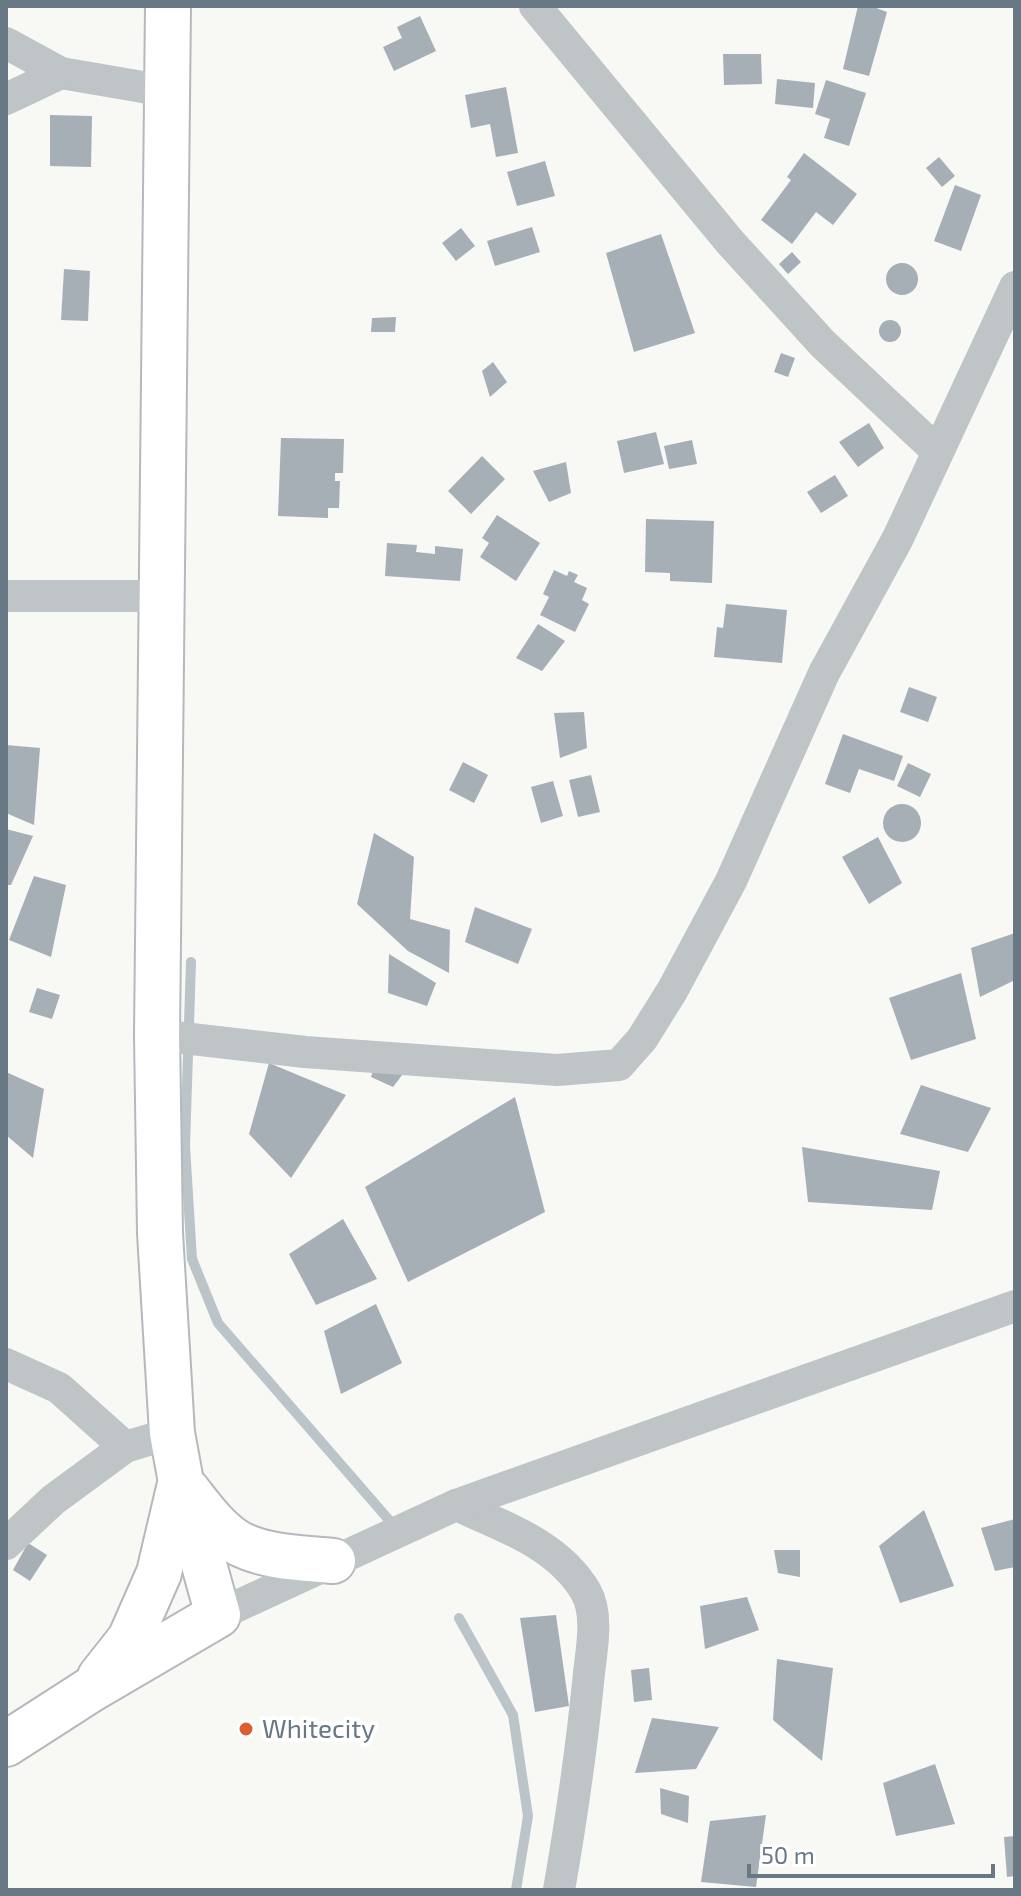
<svg xmlns="http://www.w3.org/2000/svg" width="1021" height="1896" viewBox="0 0 1021 1896" font-family="'Exo 2',sans-serif">
<rect width="100%" height="100%" fill="#f8f8f5"/>
<g fill="none" stroke-linecap="round" stroke-linejoin="round">
<g stroke="#bbc4c9" stroke-width="10">
<polyline points="191,962 185,1146 192,1259 218,1323 389,1520"/>
<polyline points="459,1618 513,1715 528,1816 516,1890"/>
</g>
</g>
<g fill="#a6afb5">
<polygon points="858,6 871,6 887,12 869,76 843,69"/>
<polygon points="420,16 436,51 394,71 383,47 402,38 397,27"/>
<polygon points="723,54 761,54 762,84 724,85"/>
<polygon points="777,79 815,83 813,108 775,104"/>
<polygon points="826,80 866,93 849,146 824,138 830,119 815,114"/>
<polygon points="506,87 518,153 496,157 490,124 471,128 465,95"/>
<polygon points="50,115 92,116 91,167 50,166"/>
<polygon points="804,153 857,194 833,225 816,212 792,244 761,220 791,180 787,177"/>
<polygon points="939,157 955,176 942,187 926,168"/>
<polygon points="545,161 555,196 517,206 507,172"/>
<polygon points="955,185 981,195 961,251 934,241"/>
<polygon points="532,227 540,252 495,266 487,241"/>
<polygon points="461,228 475,246 456,261 442,243"/>
<polygon points="661,234 695,333 634,352 606,253"/>
<polygon points="792,252 801,262 788,274 779,264"/>
<circle cx="902" cy="279" r="16"/>
<polygon points="64,269 90,271 88,321 61,320"/>
<polygon points="396,317 395,332 371,332 372,318"/>
<circle cx="890" cy="331" r="11"/>
<polygon points="781,353 795,358 788,377 774,372"/>
<polygon points="493,362 507,382 490,397 482,371"/>
<polygon points="869,423 884,448 858,467 839,442"/>
<polygon points="656,432 664,464 624,473 617,441"/>
<polygon points="281,438 344,439 343,473 335,473 335,481 340,481 339,508 328,508 328,518 278,516"/>
<polygon points="692,440 697,464 669,469 664,446"/>
<polygon points="482,456 505,479 471,514 448,491"/>
<polygon points="566,462 571,493 549,502 533,471"/>
<polygon points="835,475 848,496 821,513 807,492"/>
<polygon points="497,515 540,543 516,581 480,557 489,543 482,538"/>
<polygon points="646,519 714,521 712,583 670,581 670,573 645,572"/>
<polygon points="387,543 417,545 416,552 435,554 435,546 463,549 460,581 385,576"/>
<polygon points="554,570 567,576 569,571 578,575 574,582 587,588 582,600 589,604 575,632 540,615 549,597 543,594"/>
<polygon points="726,604 787,610 782,663 714,657 717,627 723,628"/>
<polygon points="538,624 565,641 542,671 516,658"/>
<polygon points="909,687 937,697 928,722 900,712"/>
<polygon points="584,712 587,748 560,758 554,713"/>
<polygon points="843,734 903,756 894,781 859,769 850,793 825,784"/>
<polygon points="6,745 40,748 34,825 6,813"/>
<polygon points="463,762 488,775 474,803 449,790"/>
<polygon points="908,763 931,774 920,797 897,786"/>
<polygon points="591,775 600,812 578,817 569,780"/>
<polygon points="553,781 563,816 541,823 531,787"/>
<circle cx="902" cy="823" r="19"/>
<polygon points="6,829 33,836 11,885 6,885"/>
<polygon points="374,833 414,857 410,919 450,930 449,973 408,951 357,904"/>
<polygon points="878,837 902,883 869,904 842,857"/>
<polygon points="34,876 66,885 51,957 9,940"/>
<polygon points="475,907 532,929 518,964 465,942"/>
<polygon points="1015,933 1015,980 980,997 971,948"/>
<polygon points="389,954 436,983 427,1006 388,993"/>
<polygon points="961,973 976,1039 911,1060 889,998"/>
<polygon points="37,988 60,995 52,1019 29,1012"/>
<polygon points="269,1063 346,1095 291,1178 249,1134"/>
<polygon points="374,1068 406,1070 393,1087 371,1077"/>
<polygon points="6,1072 44,1089 33,1158 6,1135"/>
<polygon points="921,1085 991,1108 968,1152 900,1134"/>
<polygon points="515,1097 545,1212 408,1282 365,1187"/>
<polygon points="802,1147 940,1171 932,1210 808,1202"/>
<polygon points="343,1219 377,1279 316,1305 289,1254"/>
<polygon points="376,1304 402,1363 341,1394 324,1331"/>
<polygon points="924,1510 954,1586 900,1603 879,1546"/>
<polygon points="1015,1519 1015,1567 995,1571 981,1528"/>
<polygon points="28,1543 47,1555 30,1581 13,1570"/>
<polygon points="774,1550 800,1550 800,1577 778,1573"/>
<polygon points="747,1597 759,1630 705,1649 700,1606"/>
<polygon points="556,1615 569,1706 535,1712 520,1618"/>
<polygon points="777,1659 833,1668 822,1761 773,1720"/>
<polygon points="649,1668 652,1700 634,1702 631,1670"/>
<polygon points="652,1718 719,1727 696,1769 635,1773"/>
<polygon points="935,1764 955,1824 896,1836 883,1783"/>
<polygon points="660,1788 689,1796 688,1823 661,1814"/>
<polygon points="766,1815 756,1887 701,1882 710,1821"/>
<polygon points="1015,1836 1015,1876 1007,1877 1004,1837"/>
</g>
<g fill="none" stroke-linecap="round" stroke-linejoin="round">
<g stroke="#b4b9be" stroke-width="48">
<g id="secondary">
<path d="M187,1490C202,1509 219,1533 240,1544C268,1558 303,1558 333,1561"/>
<polyline points="100,1677 130,1639 159,1573 180,1484"/>
<polyline points="6,1744 90,1690 218,1615 181,1482 172,1433 160,1233 157,1035 168,6"/>
</g>
</g>
<g stroke="#bfc4c7" stroke-width="32">
<polyline points="535,6 730,242 823,344 937,451"/>
<polyline points="6,43 61,73 166,91"/>
<polyline points="6,99 61,73"/>
<polyline points="6,596 161,596"/>
<polyline points="157,1035 305,1052 557,1070 619,1065 642,1039 672,991 731,881 824,673 898,538 1015,287"/>
<polyline points="6,1364 59,1388 125,1447"/>
<path d="M456,1505C503,1526 559,1545 586,1592C600,1617 590,1656 588,1683C581,1753 571,1821 559,1890"/>
<polyline points="6,1544 53,1500 125,1447 172,1433"/>
<polyline points="218,1615 456,1505 1015,1306"/>
</g>
<use href="#secondary" stroke="#fff" stroke-width="44"/>
</g>
<circle fill="#db5d32" stroke="#fff" stroke-width="3" cx="246" cy="1729" r="8"/>
<g text-anchor="middle" stroke-width="8" stroke-linejoin="round" paint-order="stroke">
<g font-size="26" fill="#687885" stroke="#fff" text-anchor="start">
<text x="262" y="1738">Whitecity</text>
</g>
</g>
<rect width="1021" height="1896" fill="none" stroke="#687885" stroke-width="16"/>
<path d="M749 1864v12h244v-12" fill="none" stroke="#687885" stroke-width="4"/>
<text x="761" y="1864" font-size="24" fill="#687885" stroke="#ffffff" stroke-width="6" paint-order="stroke">50 m</text>
</svg>
